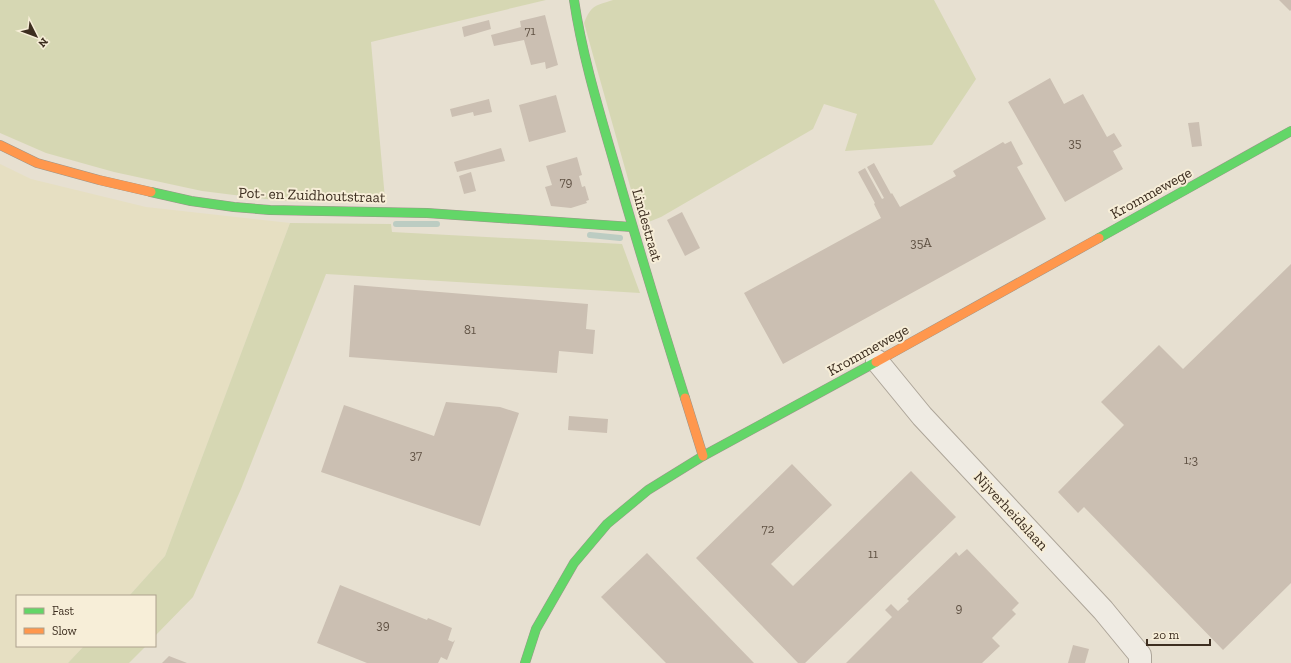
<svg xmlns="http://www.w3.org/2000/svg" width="1291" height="663" viewBox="0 0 1291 663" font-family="'Zilla Slab',serif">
<rect width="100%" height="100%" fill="#e7e0d1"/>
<polygon fill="#e6dfc2" points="0,164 31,179 146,207 290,223 165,556 129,596 17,596 17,646 84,646 68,663 0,663"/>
<g fill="#d6d7b3">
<polygon points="0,0 546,0 371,42 385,199 283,201 202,191 114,172 46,153 0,133"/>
<path d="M613,0H934L976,79L932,145L845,151L857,114L824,104L813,129L661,217L641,225L584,23C592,4 595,6 613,0Z"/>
<polygon points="290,223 391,224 392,232 622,244 640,293 326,274 241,489 193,597 155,636 155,596 129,596 165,556"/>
<polygon points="84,646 146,646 129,663 68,663"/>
</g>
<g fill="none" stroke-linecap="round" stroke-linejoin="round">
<g stroke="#bcccc2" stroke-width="6">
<polyline points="396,224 437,224"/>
<polyline points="590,235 620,238"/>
</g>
</g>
<g fill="#cbbfb2">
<polygon points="1279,0 1291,0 1291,10 1290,11"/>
<polygon points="545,15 558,65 546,69 545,62 531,65 524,40 494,46 491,35 521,27 520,21"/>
<polygon points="489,20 491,29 464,37 462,27"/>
<polygon points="1050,78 1064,104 1083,94 1107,137 1114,133 1122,146 1113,151 1123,169 1065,202 1008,102"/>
<polygon points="556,95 566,132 529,142 519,105"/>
<polygon points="489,99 492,112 474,116 473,112 452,117 450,109"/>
<polygon points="1199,122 1202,146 1192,147 1188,123"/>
<polygon points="1011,141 1023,164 1017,167 1046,219 783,364 744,293 881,218 874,204 875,203 858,172 865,168 882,199 884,198 867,167 874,163 891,194 892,193 900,207 956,176 953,171 1003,142 1005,144"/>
<polygon points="501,148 505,161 457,172 454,162"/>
<polygon points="577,157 582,175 579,176 582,187 585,186 589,200 586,201 587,203 571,208 551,206 545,187 552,185 546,166"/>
<polygon points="471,172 476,191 464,194 459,176"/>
<polygon points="682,212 700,248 685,256 667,220"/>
<polygon points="1291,264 1291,583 1223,650 1084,507 1078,513 1058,492 1124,425 1101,402 1159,345 1183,369"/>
<polygon points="354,285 588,304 586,329 595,330 593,354 559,351 557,373 349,357"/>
<polygon points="446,402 500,407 519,413 480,526 321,472 344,405 434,436"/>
<polygon points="569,416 608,419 607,433 568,430"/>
<polygon points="792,464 832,505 771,564 793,586 911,471 956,517 805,663 798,663 696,558"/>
<polygon points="967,549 1019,603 1012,610 1016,614 992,638 1000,646 982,663 846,663 892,617 885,610 891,604 898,611 909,601 907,599 956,552 959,556"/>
<polygon points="647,553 754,663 666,663 601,597"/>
<polygon points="340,585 427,620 428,618 452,628 448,640 453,642 455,640 447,660 441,657 438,663 367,663 317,643"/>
<polygon points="1073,645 1089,649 1085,663 1068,663"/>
<polygon points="169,656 187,663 162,663"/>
</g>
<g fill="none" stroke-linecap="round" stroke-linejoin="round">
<g stroke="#ada599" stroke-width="24">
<polyline id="street" points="877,361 922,416 1103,610 1140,655 1140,663"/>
</g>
<g stroke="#9c958a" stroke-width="10">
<g id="fast">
<path d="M574,0C582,54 598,107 613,159C636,239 660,319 685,398"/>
<polyline points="151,192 191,201 234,207 270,210 427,213 632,227"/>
<polyline points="1099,238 1291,131"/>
<polyline points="525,663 536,629 574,563 607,524 648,490 703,456 876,362"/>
</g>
</g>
<g stroke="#9c958a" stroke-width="10">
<g id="slow">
<polyline points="0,145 37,163 99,180 151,192"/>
<polyline points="876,362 1099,238"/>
<polyline points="685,398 703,456"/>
</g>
</g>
<use href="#street" stroke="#efebe3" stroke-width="22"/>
<use href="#fast" stroke="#63d668" stroke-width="9"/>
<use href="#slow" stroke="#ff974d" stroke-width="9"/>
</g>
<g text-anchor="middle" stroke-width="4" stroke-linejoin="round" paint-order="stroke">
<g font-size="13" fill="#605244">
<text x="530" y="35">71</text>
<text x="1075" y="147">35</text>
<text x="566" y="186">79</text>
<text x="921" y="247">35A</text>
<text x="470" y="334">81</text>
<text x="416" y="459">37</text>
<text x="1191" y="464">1;3</text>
<text x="768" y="533">72</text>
<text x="873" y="558">11</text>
<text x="959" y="612">9</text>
<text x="383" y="629">39</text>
</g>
<g font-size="15" fill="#3d2e20" stroke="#f7eed8">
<text transform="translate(1151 193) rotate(-29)" y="5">Krommewege</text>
<text transform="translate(312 195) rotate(2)" y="5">Pot- en Zuidhoutstraat</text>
<text transform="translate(647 225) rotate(74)" y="5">Lindestraat</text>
<text transform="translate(868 350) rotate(-29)" y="5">Krommewege</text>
<text transform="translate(1011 511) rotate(47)" y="5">Nijverheidslaan</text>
</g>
</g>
<rect x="16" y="595" width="140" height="52" fill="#f7eed8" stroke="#ada18e"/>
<rect x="24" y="608" width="20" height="6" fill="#63d668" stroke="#ada18e"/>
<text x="52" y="615" font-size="12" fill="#3d2e20">Fast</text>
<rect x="24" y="628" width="20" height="6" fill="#ff974d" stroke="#ada18e"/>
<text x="52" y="635" font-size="12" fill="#3d2e20">Slow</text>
<g transform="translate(36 36) rotate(132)" stroke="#f7eed8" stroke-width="3" paint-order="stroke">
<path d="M0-3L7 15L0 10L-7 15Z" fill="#3d2e20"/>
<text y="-6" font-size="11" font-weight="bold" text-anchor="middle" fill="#3d2e20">N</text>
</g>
<path d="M1147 639v6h63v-6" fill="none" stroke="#3d2e20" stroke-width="2"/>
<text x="1153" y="639" font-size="12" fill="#3d2e20" stroke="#f7eed8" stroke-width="3" paint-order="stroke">20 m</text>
</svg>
